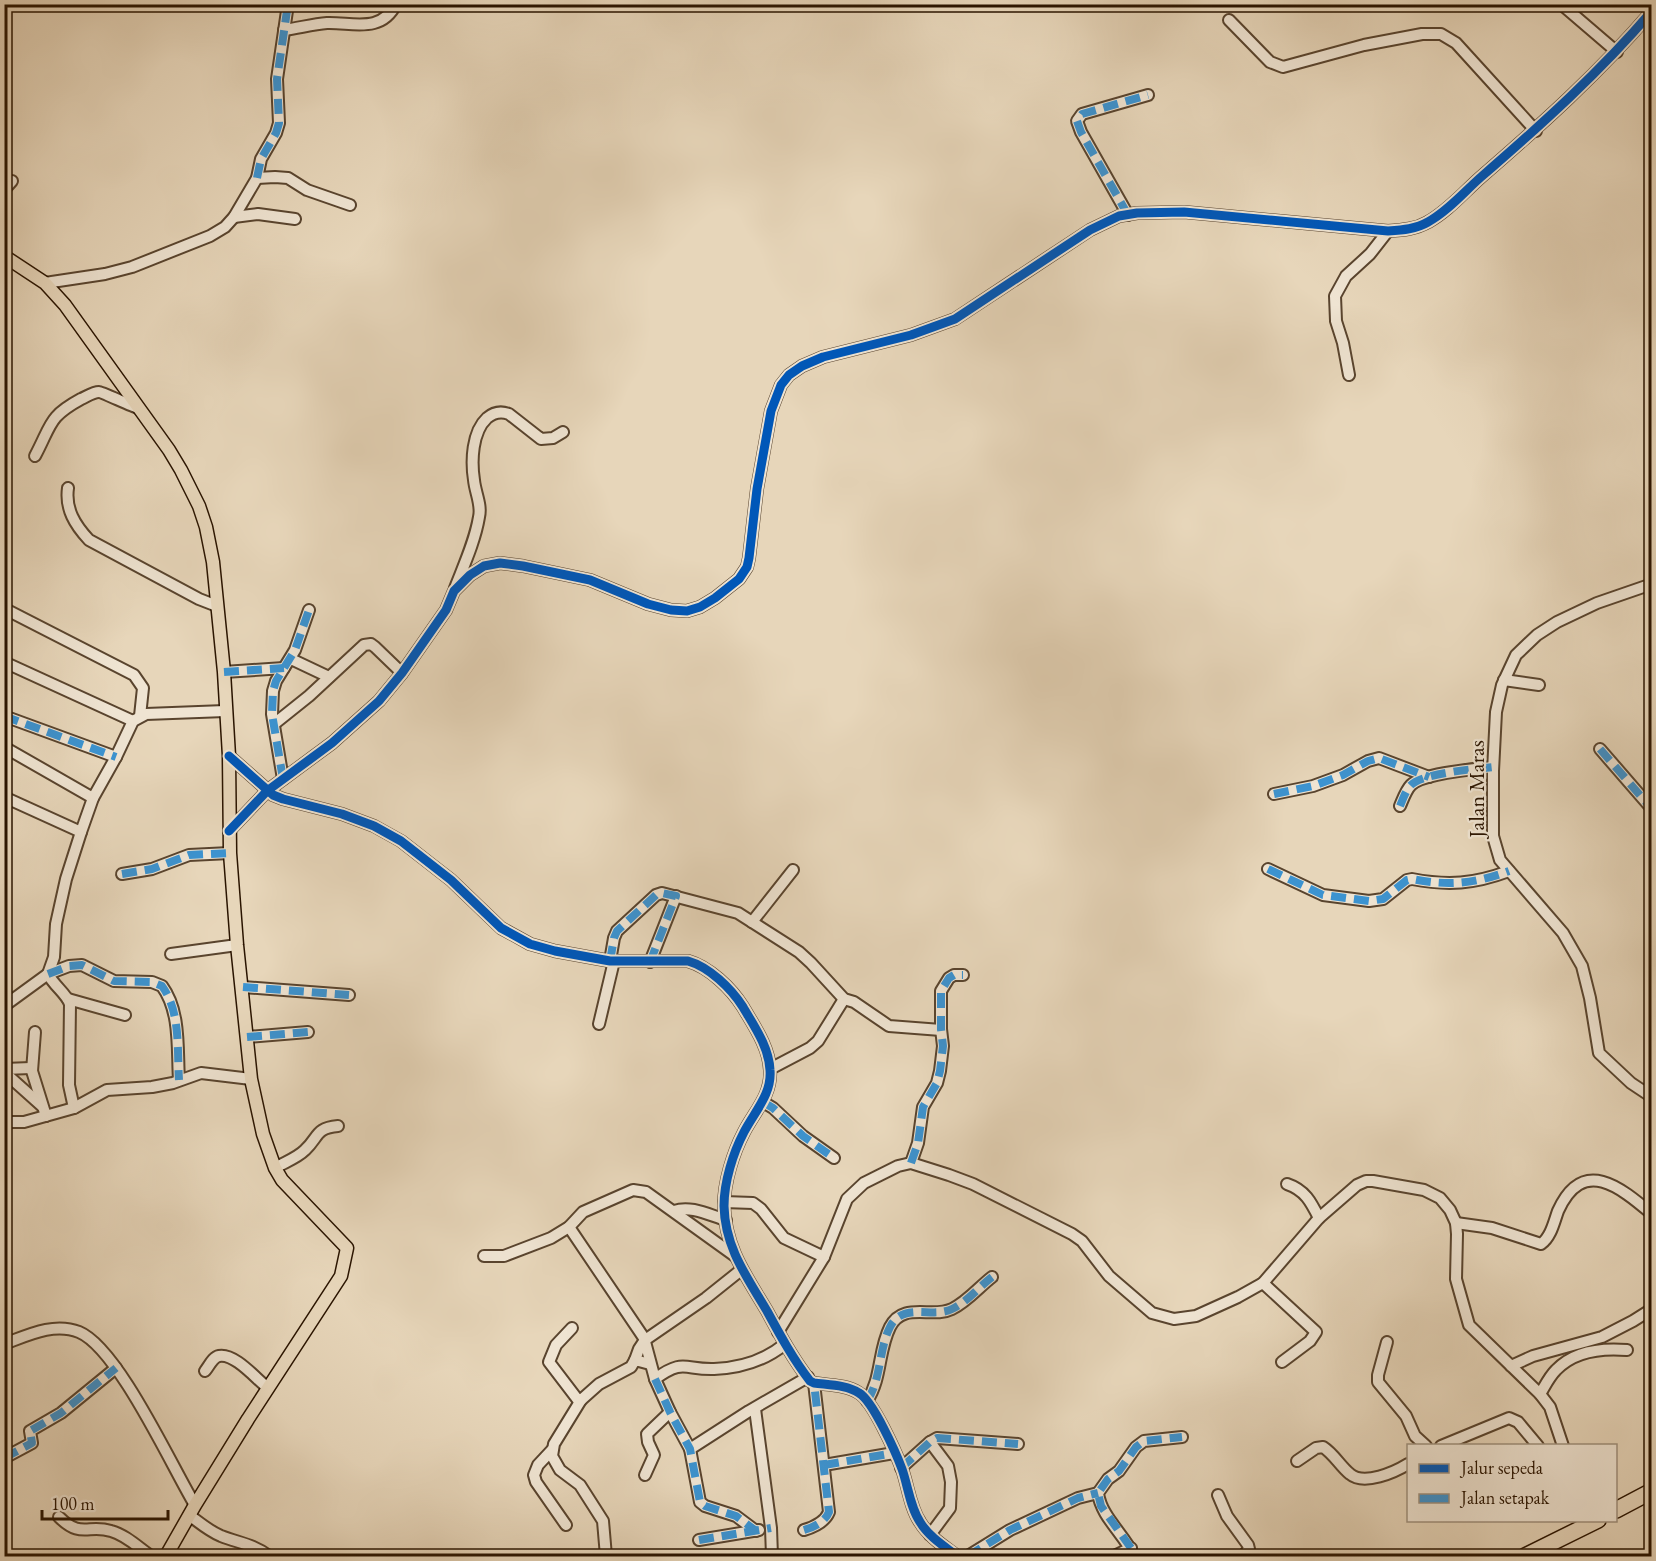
<svg xmlns="http://www.w3.org/2000/svg" width="1656" height="1561" viewBox="0 0 1656 1561" font-family="'EB Garamond',serif">
<rect width="100%" height="100%" fill="#e7d6ba"/>
<filter id="stains"><feTurbulence type="fractalNoise" baseFrequency=".00333" numOctaves="4"/><feColorMatrix values="0 0 0 0 .2 0 0 0 0 .09 0 0 0 0 .02 0 0 0 .5 -.17"/></filter>
<radialGradient id="worn" r=".72"><stop offset=".6" stop-color="#630" stop-opacity="0"/><stop offset="1" stop-color="#630" stop-opacity=".3"/></radialGradient>
<g fill="none" stroke-linecap="round" stroke-linejoin="round">
<g stroke="#59442e" stroke-width="14">
<g id="minor">
<polyline points="1561,4 1617,52"/>
<polyline points="1229,20 1270,62 1283,67 1364,45 1422,34 1441,34 1456,43 1536,131"/>
<path d="M284,30C299,28 313,24 327,23C352,22 381,34 396,4"/>
<polyline points="257,178 275,177 288,178 307,190 350,205"/>
<polyline points="4,190 12,181"/>
<polyline points="1128,215 1081,132 1077,121 1082,114 1148,95"/>
<polyline points="234,217 258,214 295,219"/>
<polyline points="45,283 105,274 132,267 210,236 225,227 234,217 257,178 261,159 276,133 279,123 277,79 288,4"/>
<polyline points="1349,375 1343,343 1336,321 1335,296 1346,276 1370,254 1388,231"/>
<path d="M35,456C52,424 48,417 81,399C86,397 93,392 99,392C102,392 131,406 138,408"/>
<path d="M68,488C65,509 75,525 89,540L199,599L217,606"/>
<polyline points="1652,584 1597,603 1557,622 1537,635 1516,655 1502,685 1496,712 1493,771 1493,836 1500,860 1563,933 1582,966 1590,998 1599,1053 1631,1083 1652,1097"/>
<path d="M455,588C464,565 475,541 479,517C482,505 475,492 474,480C471,461 472,432 487,418C494,412 501,411 509,414L541,439L553,438L563,432"/>
<polyline points="7,610 134,675 143,688 140,716"/>
<polyline points="291,659 329,677"/>
<polyline points="4,662 133,721"/>
<polyline points="224,672 284,668"/>
<polyline points="1504,680 1539,685"/>
<polyline points="4,716 116,757"/>
<polyline points="274,724 309,696 364,645 371,644 375,647 402,673"/>
<polyline points="4,747 93,798"/>
<polyline points="1600,749 1652,809"/>
<path d="M229,756L273,795L283,799L342,814L374,826L401,841L451,880L501,928L530,944L555,951L610,961H688C709,967 731,988 743,1007C754,1026 769,1047 770,1070C772,1094 755,1111 744,1132C733,1153 724,1182 724,1206C725,1248 747,1277 767,1311C780,1335 793,1359 810,1381L814,1383C829,1385 847,1385 859,1393C873,1401 896,1453 902,1469C908,1486 910,1507 920,1522C929,1537 944,1546 957,1556"/>
<polyline points="283,779 272,714 273,691 276,681 295,650 309,610"/>
<polyline points="1274,794 1313,786 1343,775 1368,761 1379,758 1429,777"/>
<polyline points="4,797 81,832"/>
<path d="M1400,806C1403,799 1406,790 1411,785C1423,773 1475,769 1493,767"/>
<path d="M229,831L267,791L332,743L379,701L402,673L446,610L454,591L470,575L484,566L500,563L523,566L590,580L648,604L671,610L687,611L700,607L715,598L739,579L747,567L749,558L757,489L771,411L781,385L789,375L802,366L823,357L911,335L955,319L1090,230L1119,216L1137,213L1184,212L1388,231C1403,230 1416,229 1428,222C1448,211 1464,192 1481,177C1541,125 1600,72 1652,11"/>
<path d="M1268,869L1323,895L1369,901L1383,899L1407,880L1412,879C1448,886 1474,884 1509,871"/>
<polyline points="122,874 152,869 189,855 230,853"/>
<polyline points="752,922 793,870"/>
<polyline points="171,954 237,945"/>
<polyline points="610,961 614,938 617,931 656,895 662,893 738,913 799,952 811,963 844,999 854,1002 889,1026 941,1030"/>
<polyline points="650,962 676,896"/>
<polyline points="48,974 54,957 56,924 66,879 81,832 93,798 116,757 133,721 146,714 225,711"/>
<path d="M48,974L69,966L82,965L114,981L152,982L162,986C181,1012 177,1050 179,1080"/>
<polyline points="243,987 349,995"/>
<polyline points="68,999 125,1015"/>
<path d="M4,1006L48,974C54,986 66,993 70,1004L69,1085L74,1108"/>
<polyline points="599,1024 614,961"/>
<polyline points="35,1032 32,1071 46,1116"/>
<polyline points="247,1037 308,1032"/>
<polyline points="4,1069 31,1068"/>
<polyline points="770,1069 810,1048 818,1041 844,999"/>
<polyline points="4,1072 42,1106"/>
<polyline points="763,1102 773,1108 803,1136 834,1158"/>
<polyline points="4,1122 24,1122 74,1108 107,1090 152,1087 173,1083 201,1073 251,1079"/>
<polyline points="911,1163 918,1143 923,1107 937,1083 940,1071 943,1046 941,1029 941,991 949,978 954,975 963,975"/>
<path d="M275,1168C285,1162 297,1158 305,1150C319,1137 315,1128 338,1126"/>
<path d="M1287,1184C1305,1190 1311,1202 1319,1218"/>
<polyline points="724,1202 753,1203 761,1209 784,1238 824,1257"/>
<path d="M674,1211C691,1205 709,1215 726,1220"/>
<path d="M1456,1223L1492,1228L1541,1244C1551,1237 1554,1222 1558,1211C1583,1156 1620,1187 1652,1214"/>
<polyline points="569,1227 644,1338 655,1379 670,1412 690,1449 700,1502 705,1506 736,1516 756,1531"/>
<polyline points="484,1256 504,1256 551,1238 569,1227 583,1212 633,1190 646,1192 735,1256"/>
<polyline points="1263,1283 1316,1332 1310,1341 1282,1362"/>
<polyline points="572,1328 556,1345 549,1362 578,1400 581,1400 599,1384 631,1367 635,1360 650,1364"/>
<polyline points="778,1332 824,1257 847,1199 864,1183 898,1166 911,1163 949,1175 973,1184 1072,1234 1082,1241 1109,1276 1152,1313 1174,1319 1196,1316 1238,1297 1263,1283 1319,1218 1357,1185 1366,1181 1373,1181 1424,1190 1440,1198 1450,1210 1456,1223 1457,1234 1456,1279 1469,1325 1540,1394 1550,1407 1563,1446"/>
<polyline points="1387,1342 1378,1375 1378,1382 1406,1416 1415,1436 1426,1446"/>
<path d="M4,1344C28,1335 54,1322 79,1332C118,1348 172,1467 195,1505"/>
<polyline points="635,1360 639,1349 645,1340 706,1298 741,1270"/>
<polyline points="1511,1366 1533,1356 1602,1337 1633,1321 1652,1309"/>
<path d="M205,1371C209,1366 213,1357 219,1356C235,1353 256,1379 268,1388"/>
<path d="M655,1379C684,1358 684,1370 714,1369C741,1368 764,1361 785,1344"/>
<path d="M1540,1394C1545,1386 1549,1377 1556,1370C1574,1351 1603,1348 1627,1350"/>
<polyline points="581,1400 554,1444 552,1456 560,1470 580,1485 603,1521 606,1556"/>
<path d="M867,1401C882,1378 878,1351 890,1327C903,1301 932,1319 952,1309C967,1302 979,1287 992,1277"/>
<polyline points="755,1409 771,1528 772,1556"/>
<polyline points="930,1442 948,1466 951,1482 950,1508 930,1535"/>
<polyline points="1441,1446 1509,1418 1518,1422 1538,1446"/>
<polyline points="690,1449 749,1411 808,1377"/>
<polyline points="552,1450 538,1465 534,1475 536,1482 566,1525"/>
<polyline points="4,1458 32,1443 30,1431 61,1413 116,1368"/>
<path d="M1297,1461L1316,1448L1323,1447C1334,1454 1340,1466 1350,1474C1364,1486 1395,1472 1408,1464"/>
<polyline points="824,1465 894,1453"/>
<polyline points="901,1468 930,1442 937,1438 1018,1444"/>
<polyline points="645,1475 654,1455 648,1442 647,1434 670,1412"/>
<polyline points="1218,1495 1227,1516 1248,1545 1249,1549 1243,1556"/>
<path d="M189,1515C200,1523 209,1531 221,1536C239,1543 253,1544 269,1556"/>
<path d="M59,1517C81,1539 88,1524 111,1531C126,1535 139,1548 151,1556"/>
<path d="M804,1530C814,1527 825,1522 829,1512L814,1383"/>
<polyline points="699,1540 759,1530"/>
<polyline points="968,1556 1010,1530 1078,1498 1098,1493"/>
<polyline points="1114,1556 1131,1548"/>
<path d="M1134,1556C1125,1535 1101,1517 1098,1493L1108,1479L1119,1471L1136,1447L1144,1441L1182,1437"/>
</g>
</g>
<g stroke="#2a1400" stroke-width="15">
<polyline id="major" points="4,256 45,283 65,305 169,450 181,470 199,506 206,527 213,562 224,672 229,756 230,853 237,945 251,1079 263,1134 275,1168 282,1180 347,1248 341,1276 248,1419 195,1505 166,1556"/>
</g>
<g stroke="#2a1400" stroke-width="18">
<g id="highway">
<polyline points="1616,1510 1652,1491"/>
<polyline points="1525,1556 1598,1520"/>
</g>
</g>
<use href="#minor" stroke="#efe4d2" stroke-width="10"/>
<use href="#major" stroke="#e7d6ba" stroke-width="12"/>
<use href="#highway" stroke="#e7d6ba" stroke-width="15"/>
<g stroke="#3c93d0" stroke-width="8" stroke-dasharray="15 8" stroke-linecap="butt">
<polyline points="257,178 261,159 276,133 279,123 277,79 288,4"/>
<polyline points="1128,215 1081,132 1077,121 1082,114 1148,95"/>
<polyline points="224,672 284,668"/>
<polyline points="4,716 116,757"/>
<polyline points="1600,749 1652,809"/>
<polyline points="283,779 272,714 273,691 276,681 295,650 309,610"/>
<polyline points="1274,794 1313,786 1343,775 1368,761 1379,758 1429,777"/>
<path d="M1400,806C1403,799 1406,790 1411,785C1423,773 1475,769 1493,767"/>
<path d="M1268,869L1323,895L1369,901L1383,899L1407,880L1412,879C1448,886 1474,884 1509,871"/>
<polyline points="122,874 152,869 189,855 230,853"/>
<polyline points="610,961 614,938 617,931 656,895 662,893 676,896 650,962"/>
<path d="M48,974L69,966L82,965L114,981L152,982L162,986C181,1012 177,1050 179,1080"/>
<polyline points="243,987 349,995"/>
<polyline points="4,996 10,1001"/>
<polyline points="247,1037 308,1032"/>
<polyline points="763,1102 773,1108 803,1136 834,1158"/>
<polyline points="911,1163 918,1143 923,1107 937,1083 940,1071 943,1046 941,1029 941,991 949,978 954,975 963,975"/>
<polyline points="655,1379 670,1412 690,1449 700,1502 705,1506 736,1516 756,1531"/>
<path d="M867,1401C882,1378 878,1351 890,1327C903,1301 932,1319 952,1309C967,1302 979,1287 992,1277"/>
<polyline points="4,1458 32,1443 30,1431 61,1413 116,1368"/>
<polyline points="824,1465 894,1453"/>
<polyline points="901,1468 930,1442 937,1438 1018,1444"/>
<path d="M804,1530C814,1527 825,1522 829,1512L814,1383"/>
<polyline points="699,1540 771,1528"/>
<polyline points="1131,1548 1101,1506 1098,1493 1108,1479 1119,1471 1136,1447 1144,1441 1182,1437"/>
<polyline points="968,1556 1010,1530 1078,1498 1098,1493"/>
</g>
<g stroke="#efe4d2" stroke-width="13">
<g id="cycleway">
<path d="M229,756L273,795L283,799L342,814L374,826L401,841L451,880L501,928L530,944L555,951L610,961H688C709,967 731,988 743,1007C754,1026 769,1047 770,1070C772,1094 755,1111 744,1132C733,1153 724,1182 724,1206C725,1248 747,1277 767,1311C780,1335 793,1359 810,1381L814,1383C829,1385 847,1385 859,1393C873,1401 896,1453 902,1469C908,1486 910,1507 920,1522C929,1537 944,1546 957,1556"/>
<path d="M229,831L267,791L332,743L379,701L402,673L446,610L454,591L470,575L484,566L500,563L523,566L590,580L648,604L671,610L687,611L700,607L715,598L739,579L747,567L749,558L757,489L771,411L781,385L789,375L802,366L823,357L911,335L955,319L1090,230L1119,216L1137,213L1184,212L1388,231C1403,230 1416,229 1428,222C1448,211 1464,192 1481,177C1541,125 1600,72 1652,11"/>
</g>
</g>
<use href="#cycleway" stroke="#0057b8" stroke-width="9"/>
</g>
<g text-anchor="middle" stroke-width="4.5" stroke-linejoin="round" paint-order="stroke">
<g font-size="22" fill="#2a1400" stroke="#efe4d2">
<text transform="translate(1476 789) rotate(-90)" y="8">Jalan Maras</text>
</g>
</g>
<rect width="1656" height="1561" fill="none" stroke="#e7d6ba" stroke-width="24"/>
<rect x="6" y="6" width="1644" height="1549" fill="none" stroke="#2a1400" stroke-width="3"/>
<rect x="12" y="12" width="1632" height="1537" fill="none" stroke="#2a1400" stroke-width="1.5"/>
<rect x="1407" y="1444" width="210" height="78" fill="#efe4d2" stroke="#a0917e" stroke-width="1.5"/>
<rect x="1419" y="1464" width="30" height="9" fill="#0057b8" stroke="#a0917e" stroke-width="1.5"/>
<text x="1461" y="1474" font-size="18" fill="#2a1400">Jalur sepeda</text>
<rect x="1419" y="1494" width="30" height="9" fill="#3c93d0" stroke="#a0917e" stroke-width="1.5"/>
<text x="1461" y="1504" font-size="18" fill="#2a1400">Jalan setapak</text>
<path d="M42 1510v9h126v-9" fill="none" stroke="#2a1400" stroke-width="3"/>
<text x="51" y="1510" font-size="18" fill="#2a1400" stroke="#efe4d2" stroke-width="4.5" paint-order="stroke">100 m</text>
<rect width="100%" height="100%" filter="url(#stains)"/>
<rect width="100%" height="100%" fill="url(#worn)"/>
</svg>
